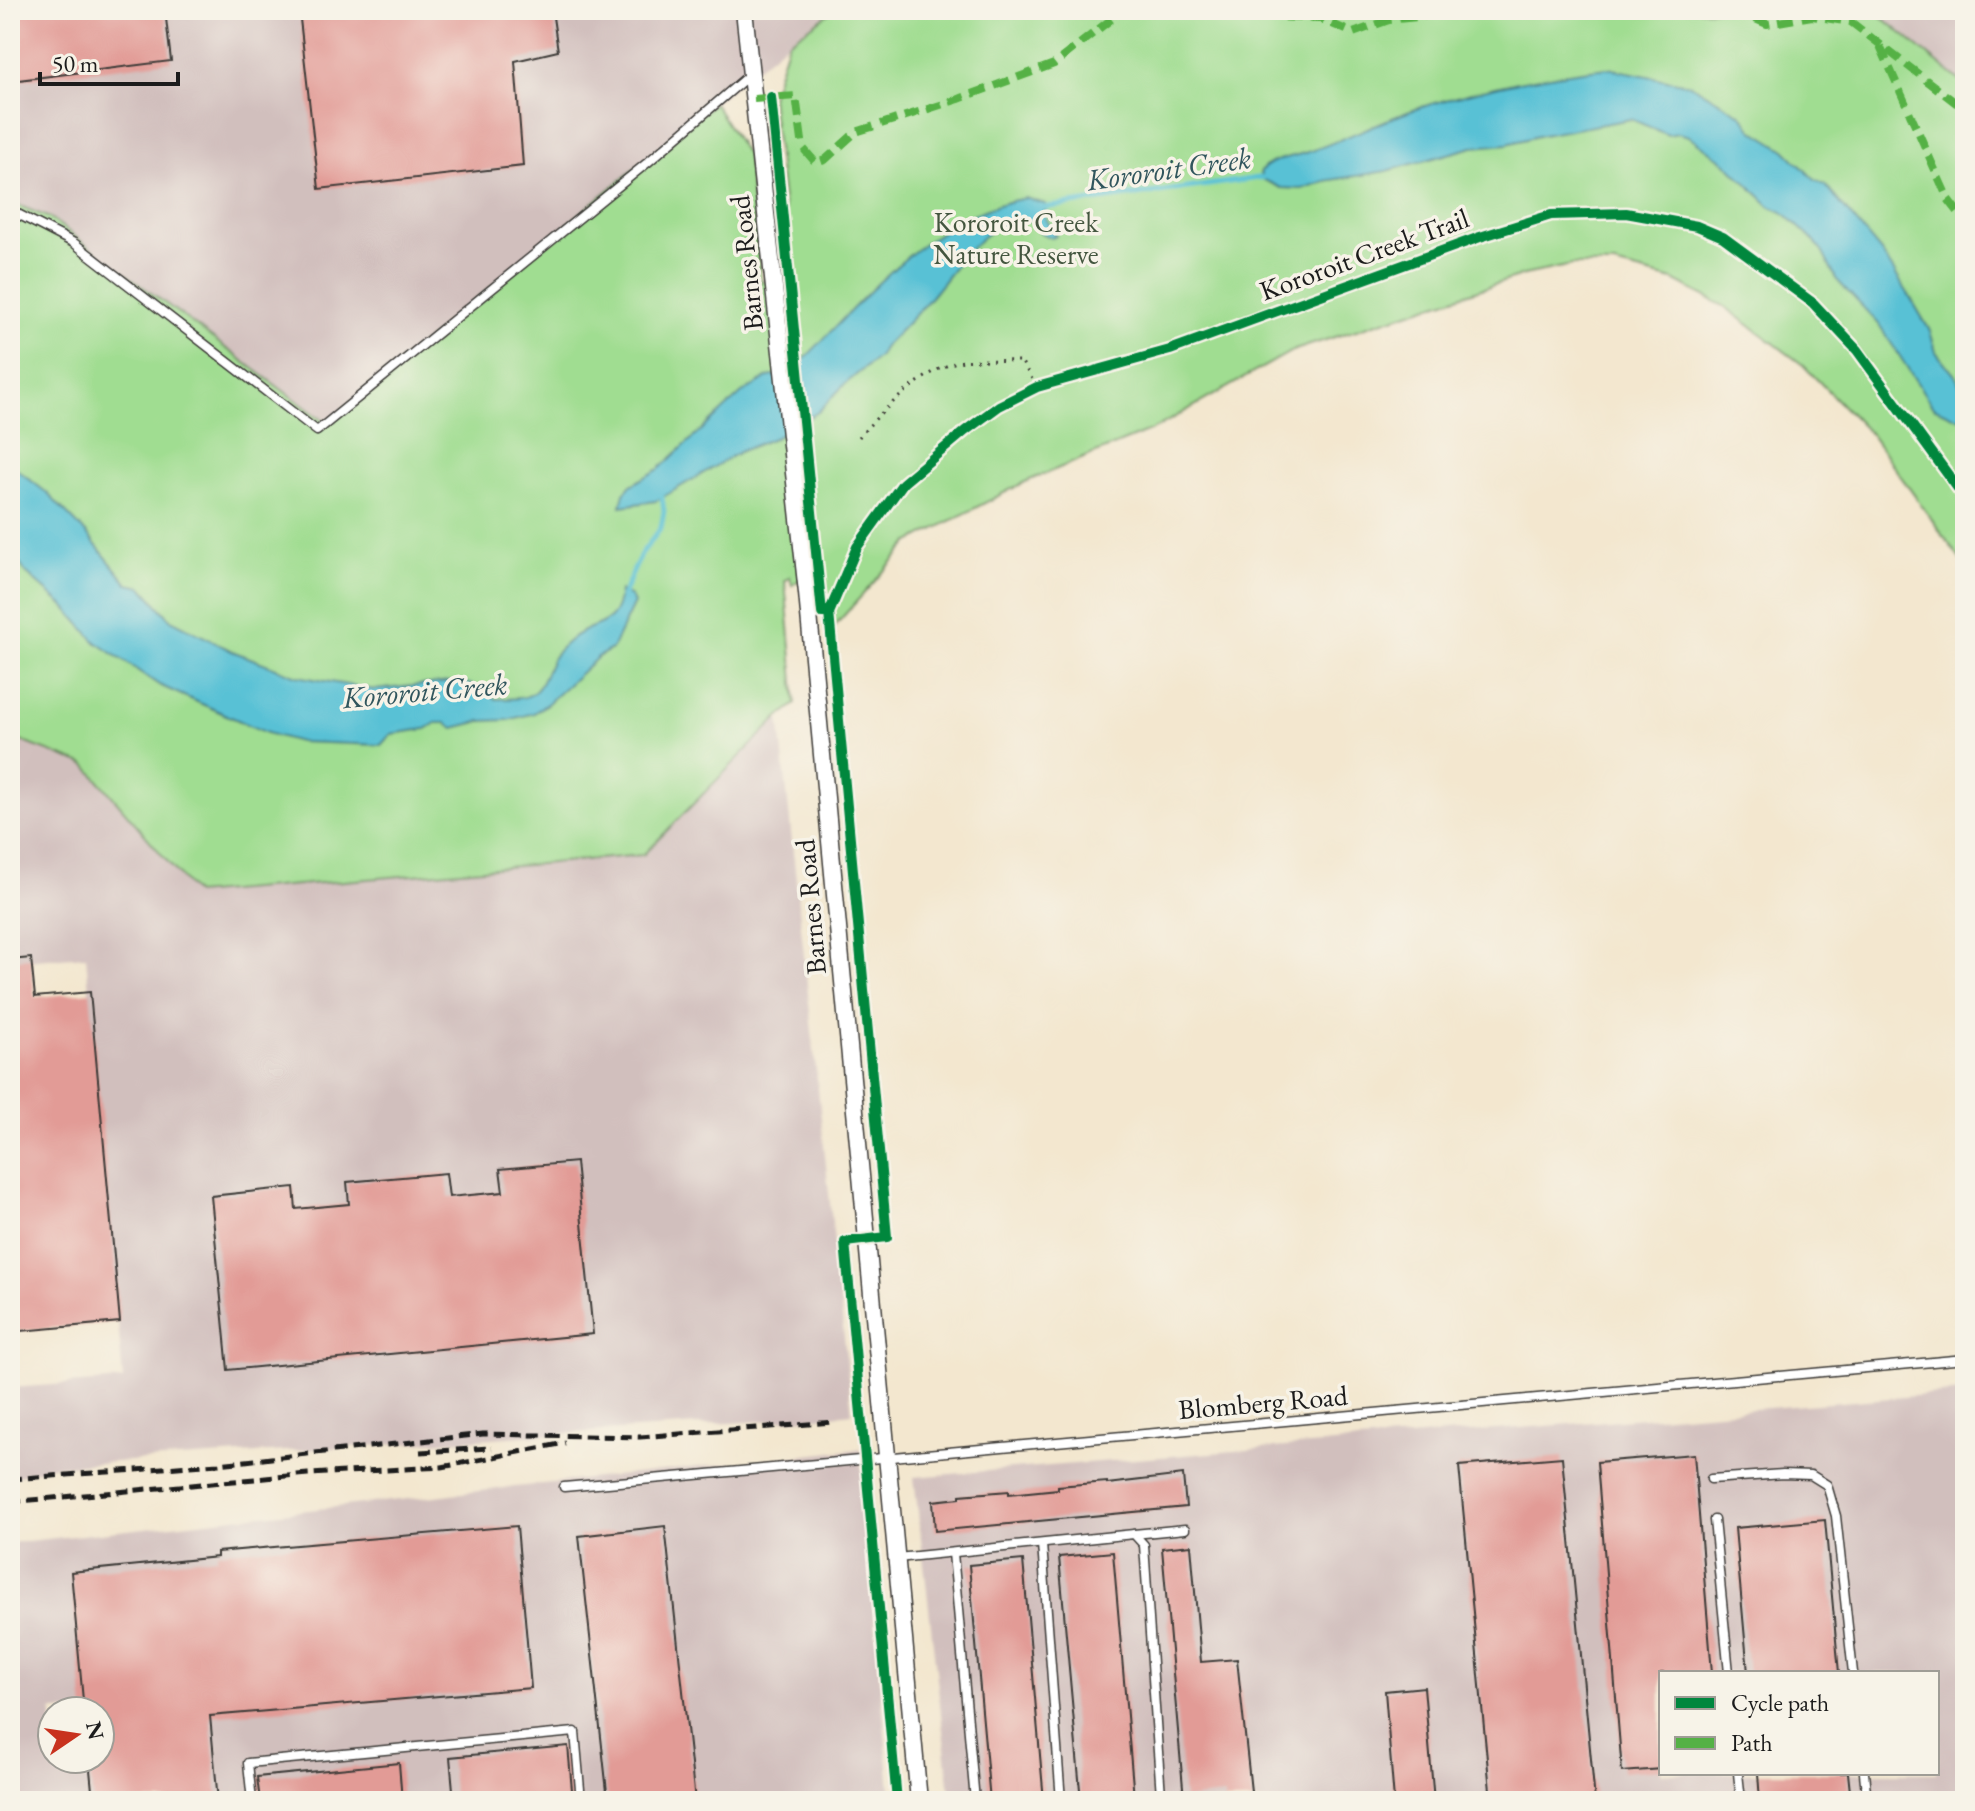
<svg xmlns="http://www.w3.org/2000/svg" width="1975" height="1811" viewBox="0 0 1975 1811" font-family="'EB Garamond',serif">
<rect width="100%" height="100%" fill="#f7f3e8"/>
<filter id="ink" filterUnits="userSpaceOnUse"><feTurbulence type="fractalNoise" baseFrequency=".0125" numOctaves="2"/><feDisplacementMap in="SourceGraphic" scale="16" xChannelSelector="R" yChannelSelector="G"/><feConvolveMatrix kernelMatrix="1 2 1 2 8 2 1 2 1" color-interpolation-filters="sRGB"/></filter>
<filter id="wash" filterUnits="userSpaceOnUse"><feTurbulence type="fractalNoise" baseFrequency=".006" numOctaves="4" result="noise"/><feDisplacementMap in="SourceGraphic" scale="32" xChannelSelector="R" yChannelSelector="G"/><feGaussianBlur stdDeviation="1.8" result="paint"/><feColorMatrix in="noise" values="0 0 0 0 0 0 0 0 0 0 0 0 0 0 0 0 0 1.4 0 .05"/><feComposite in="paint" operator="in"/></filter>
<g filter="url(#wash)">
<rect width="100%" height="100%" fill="#f3e7cf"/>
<g fill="#d1bfbd" fill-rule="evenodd">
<polygon points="10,10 834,10 788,42 327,423 50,218 10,202"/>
<polygon points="1873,10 1965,10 1965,85"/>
<polygon points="779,717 852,1413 810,1418 52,1466 10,1479 10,1388 123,1380 86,956 10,962 10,737 86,765 196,894 643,855"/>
<path d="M1965,1392V1801H951L914,1477ZM1661,1673H1937V1773H1661Z"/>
<path d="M860,1449L891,1801H10V1543ZM52,1711H100V1759H52Z"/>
</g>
<polygon fill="#a0dd91" stroke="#5e7c56" stroke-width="2" points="834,10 1873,10 1965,85 1965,566 1871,435 1803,365 1724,306 1673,280 1614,265 1572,265 1524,275 1292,351 1152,430 1025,482 910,542 831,630 823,563 792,585 790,577 785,581 796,704 779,717 643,855 195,894 86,765 10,737 10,202 50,218 327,423 714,103 747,156 761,283 790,262 771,97 788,42"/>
<g fill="#58c1d5" stroke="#3a6e78" stroke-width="2">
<path d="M1608,68L1692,85L1742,115L1753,130L1785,150L1815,180L1825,185L1882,253L1909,295L1930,331L1936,352L1957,378L1965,395V421L1933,407L1878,323L1836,279L1823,253L1814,241L1783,212L1771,207L1726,163L1689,136L1678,133L1668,135L1631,119L1542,135L1507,144L1473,147L1387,171L1325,181L1302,189L1281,188L1264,180L1260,173C1266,159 1299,156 1314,150C1352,136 1389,117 1428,105C1485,88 1548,74 1608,68Z"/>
<path d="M1025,198L1045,204V217L1056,236L1052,238L1041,233L1033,221C987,215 960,262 935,292C919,312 901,330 883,348L879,356L844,385L818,412L776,437L741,451L656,501L621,506L624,493L631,485L659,469L742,393L768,377L790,373C862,304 921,218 1025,198Z"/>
<path d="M10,464L47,493L86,533L128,584L142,587L171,620L232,651L297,676L375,690L460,681L489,691L495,699C507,698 522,700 532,694C544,686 546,668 554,656C558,650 565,644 571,639C595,619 616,631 620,591L631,597L634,603L612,649L599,656L548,703L534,713L508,720L481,721L454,728L446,723H436L426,729L391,734L381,745L299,742L267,733L159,685L96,642L66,608L26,573L10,549Z"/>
</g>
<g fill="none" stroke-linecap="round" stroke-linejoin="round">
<g stroke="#58c1d5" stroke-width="5">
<polyline points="1042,208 1266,177"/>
<polyline points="622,597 641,554 661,528 664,511 661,491"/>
</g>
</g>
<g id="blocks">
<g fill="#e29b96">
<polygon points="10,10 165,10 171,61 10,81"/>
<polygon points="299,10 552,10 558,51 515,61 523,166 319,189"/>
<polygon points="31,958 35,997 90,992 120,1322 10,1332 10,960"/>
<polygon points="576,1162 593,1334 228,1370 211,1196 294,1187 296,1209 349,1204 347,1182 446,1173 449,1197 503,1192 500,1169"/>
<polygon points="1694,1454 1712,1673 1661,1673 1661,1769 1622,1772 1597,1462"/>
<polygon points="1562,1457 1595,1801 1491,1801 1459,1466"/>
<polygon points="1183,1475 1186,1507 935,1531 933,1501 960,1498 960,1495 1009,1491 1009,1494 1058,1489 1058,1486 1107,1482 1107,1484"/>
<polygon points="1825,1520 1839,1673 1748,1673 1735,1528"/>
<polygon points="517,1526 531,1688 210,1716 218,1801 93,1801 89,1759 100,1759 100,1711 84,1711 71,1572 217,1557 217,1552"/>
<polygon points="665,1526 695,1801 608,1801 579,1536"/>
<polygon points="1191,1545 1201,1662 1237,1659 1252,1801 1225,1801 1225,1795 1184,1799 1162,1548"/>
<polygon points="1113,1552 1134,1798 1081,1801 1059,1557"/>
<polygon points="1023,1560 1044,1801 990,1801 969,1565"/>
<polygon points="1424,1687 1434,1801 1394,1801 1385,1691"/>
<polygon points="568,1746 573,1801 454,1801 450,1757"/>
<polygon points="399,1763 402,1801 260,1801 257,1777"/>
<polygon points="1758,1773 1848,1773 1851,1801 1760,1801"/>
</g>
</g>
</g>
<g filter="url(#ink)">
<use href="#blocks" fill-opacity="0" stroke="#3c3a37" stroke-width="2"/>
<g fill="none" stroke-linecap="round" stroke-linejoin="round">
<g stroke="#3c3a37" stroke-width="11">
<g id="service">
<polyline points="10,210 74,243 317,431 647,163 749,75"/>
<polyline points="1711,1479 1783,1474 1811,1475 1827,1485 1836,1516 1853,1673"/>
<polyline points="564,1487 1965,1359"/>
<polyline points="1714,1520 1729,1673"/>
<polyline points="1134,1534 1185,1529"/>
<polyline points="1042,1544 1061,1801"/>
<polyline points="953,1553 975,1801"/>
<polyline points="897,1558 1134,1534 1144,1545 1161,1796"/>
<polyline points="1738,1773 1741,1801"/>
<polyline points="1864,1773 1867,1801"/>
<polyline points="252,1801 248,1763 575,1732 581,1801"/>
</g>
</g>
<g stroke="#3c3a37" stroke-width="19">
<polyline id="minor" points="744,10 807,593 919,1801"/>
</g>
<path stroke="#3c3a37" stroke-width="3" stroke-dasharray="2 6" stroke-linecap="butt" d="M859,437C881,411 930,364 964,361C982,359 1002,361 1021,361L1037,387"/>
<use href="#service" stroke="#fff" stroke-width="8"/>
<use href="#minor" stroke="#fff" stroke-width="16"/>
<g stroke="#1c1c1c" stroke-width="5" stroke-dasharray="12 6" stroke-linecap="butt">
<polyline points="420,1452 492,1448"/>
<polyline points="10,1479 219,1464 483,1434 640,1437 834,1422"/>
<polyline points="10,1502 308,1474 442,1467 565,1443"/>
</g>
<g stroke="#55b145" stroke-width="8" stroke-dasharray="16 8" stroke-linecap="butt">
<polyline points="1141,10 1321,19 1353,33 1389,20 1483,10"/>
<polyline points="1733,10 1767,24 1812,16 1851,22 1965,110"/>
<polyline points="1880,46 1948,199 1965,221"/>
<polyline points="754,99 796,96 803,148 816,163 825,160 856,132 959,99 1054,64 1123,10"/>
</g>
<g stroke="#f7f3e8" stroke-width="15">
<g id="cycleway">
<polyline points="771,97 822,613 829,613 857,547 903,483 965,431 999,406 1037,387 1170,350 1480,237 1551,215 1626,213 1697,226 1723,237 1813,303 1857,350 1965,498"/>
<polyline points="829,613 887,1237 845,1242 897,1801"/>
</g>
</g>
<use href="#cycleway" stroke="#00873e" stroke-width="10"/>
</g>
</g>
<g text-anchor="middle" stroke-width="7" stroke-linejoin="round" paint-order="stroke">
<g font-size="28" fill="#44563f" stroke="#f7f3e8">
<text x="1016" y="232">Kororoit Creek<tspan x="1016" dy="32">Nature Reserve</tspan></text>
</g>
<g font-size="28" fill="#1c1c1c" stroke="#f7f3e8">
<text transform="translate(1364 254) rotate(-20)" y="10">Kororoit Creek Trail</text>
<text transform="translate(746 263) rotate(-96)" y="10">Barnes Road</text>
<text transform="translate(810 907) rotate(-95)" y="10">Barnes Road</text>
<text transform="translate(1263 1402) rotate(-5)" y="10">Blomberg Road</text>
</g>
<g font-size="30" font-style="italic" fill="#31565d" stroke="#f7f3e8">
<text transform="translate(1169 169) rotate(-8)" y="10">Kororoit Creek</text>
<text transform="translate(425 691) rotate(-5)" y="10">Kororoit Creek</text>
</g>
</g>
<rect width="1975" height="1811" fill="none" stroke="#f7f3e8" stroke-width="40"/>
<rect x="1659" y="1671" width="280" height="104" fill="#f7f3e8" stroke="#9f9d96" stroke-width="2"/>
<rect x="1675" y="1697" width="40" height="12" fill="#00873e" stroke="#9f9d96" stroke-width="2"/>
<text x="1731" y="1711" font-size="24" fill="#1c1c1c">Cycle path</text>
<rect x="1675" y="1737" width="40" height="12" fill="#55b145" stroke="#9f9d96" stroke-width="2"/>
<text x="1731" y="1751" font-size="24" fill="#1c1c1c">Path</text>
<g transform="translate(76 1735) rotate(77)"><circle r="38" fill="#f7f3e8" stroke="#9f9d96" stroke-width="2"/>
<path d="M0-6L14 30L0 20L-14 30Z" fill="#c8321e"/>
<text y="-12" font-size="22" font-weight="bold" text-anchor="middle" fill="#1c1c1c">N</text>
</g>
<path d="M40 72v12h138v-12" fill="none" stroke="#1c1c1c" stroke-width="4"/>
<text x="52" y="72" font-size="24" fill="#1c1c1c" stroke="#f7f3e8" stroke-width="6" paint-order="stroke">50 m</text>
</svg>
